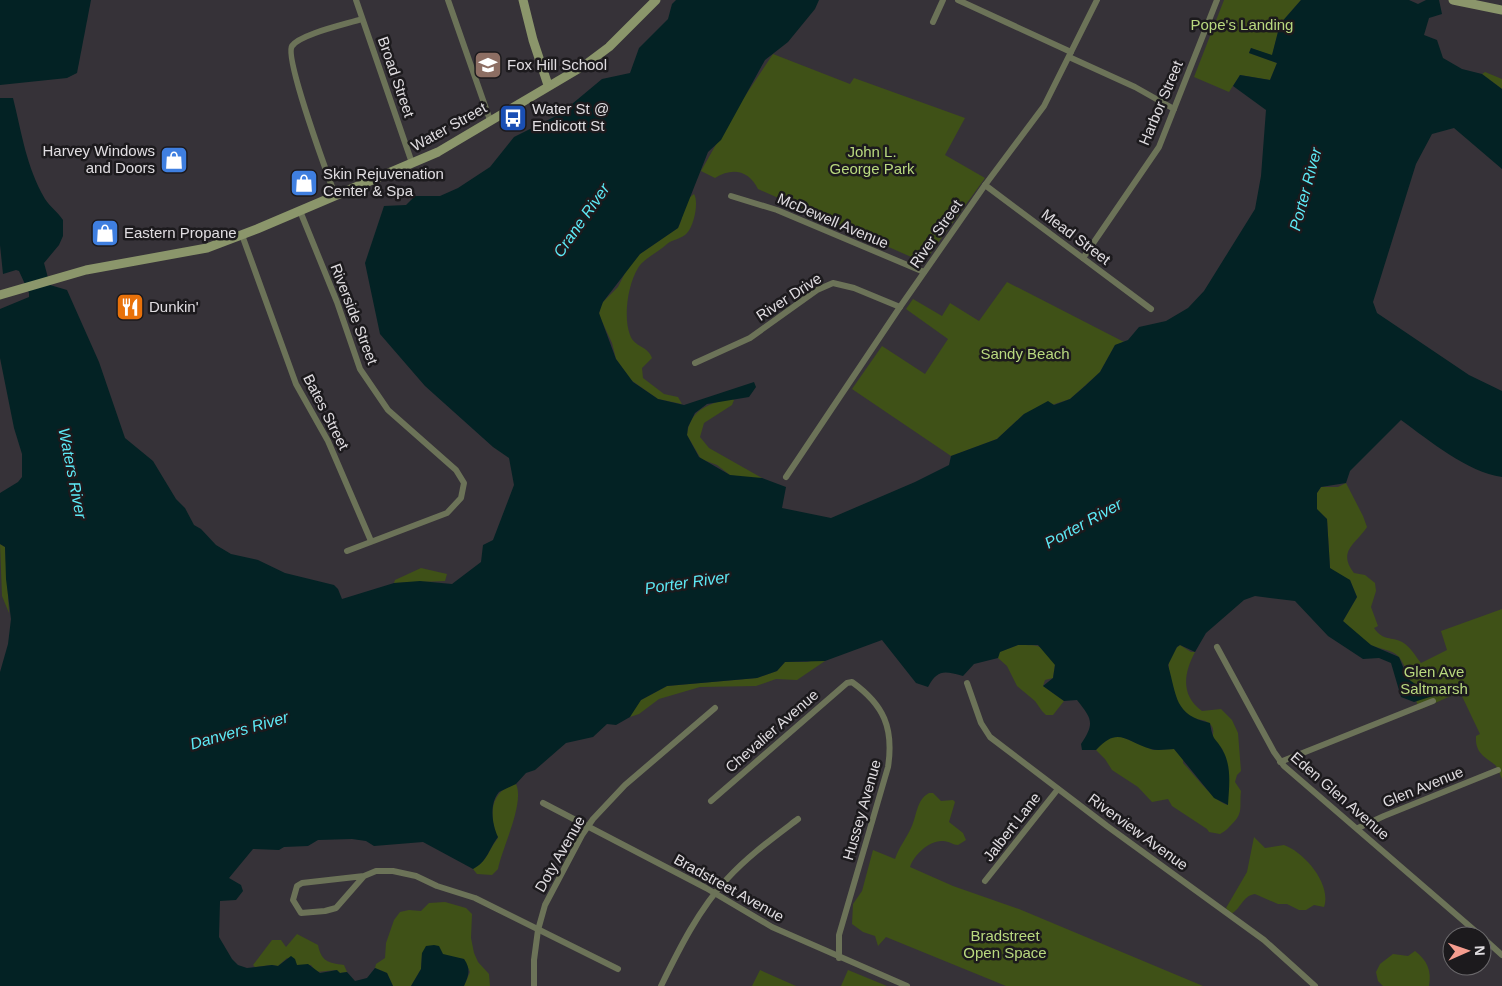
<svg xmlns="http://www.w3.org/2000/svg" width="1502" height="986" viewBox="0 0 1502 986" font-family="Helvetica,sans-serif">
<rect width="100%" height="100%" fill="#363238"/>
<g fill="#3f5117">
<polygon points="1224,0 1301,0 1280,24 1272,56 1251,48 1249,53 1277,63 1270,80 1240,75 1229,92 1194,77"/>
<path d="M773,54L850,84L854,78L965,118L945,155L985,178L928,257L918,260L758,189C749,170 732,167 715,178L701,171L735,111Z"/>
<polygon points="1485,72 1502,79 1502,89 1482,74"/>
<path d="M694,194C699,202 694,226 687,233C682,239 673,239 667,244C659,252 644,258 638,268C628,284 623,317 630,335C634,347 648,346 652,358L642,368L643,378L664,394L678,397L682,404L658,399L631,380L616,359L612,343L599,315L601,304L618,287L627,269L640,254L678,228C685,216 681,203 694,194Z"/>
<polygon points="1007,282 1124,342 1115,345 1100,372 1070,399 1024,414 997,439 951,456 852,389 882,346 925,374 948,339 906,309 913,299 942,316 950,303 979,321"/>
<path d="M731,398L734,400L732,405L704,423L700,437L709,448L762,478C750,479 741,477 730,475L717,465L701,459L687,435C690,409 709,404 731,398Z"/>
<path d="M1346,483L1363,516L1367,527C1356,544 1337,551 1354,573L1365,575L1375,583L1376,591L1371,607L1378,626L1374,628C1384,642 1391,636 1402,642C1411,647 1415,656 1421,663L1447,650L1441,631L1502,609V779C1500,775 1498,767 1494,764C1483,756 1475,752 1476,736L1480,734L1460,692L1419,710C1416,699 1406,663 1398,656C1392,650 1381,649 1373,646C1366,643 1348,627 1343,621L1357,597L1350,580L1335,574L1330,568L1327,519L1317,510V493L1321,487H1338Z"/>
<polygon points="0,544 5,547 9,613 2,596"/>
<polygon points="421,568 447,574 445,581 394,583 395,580"/>
<path d="M1018,645C1041,645 1043,645 1055,664L1053,678L1045,680L1043,686L1064,701L1053,715H1046L1042,711L1035,701L1017,686L1007,666L998,658L999,652Z"/>
<path d="M1180,645L1191,652H1195C1184,673 1180,695 1202,711L1221,709L1232,720L1238,733L1241,771L1237,775L1235,782L1241,791C1239,806 1244,813 1232,824C1228,828 1226,831 1220,834L1209,832L1207,829L1172,806L1168,799L1152,802L1138,787L1112,770L1105,759L1096,750L1106,739L1117,735L1153,750L1174,749L1183,759V763C1194,774 1214,802 1228,805L1223,750L1212,738C1214,733 1214,728 1210,724C1205,718 1192,721 1183,712C1178,708 1177,700 1175,694C1170,676 1162,658 1180,645Z"/>
<polygon points="819,659 825,661 797,680 776,679 756,686 700,687 659,699 639,714 630,717 630,713 641,700 667,686 757,678 777,671 785,662 807,662"/>
<path d="M516,784C525,803 502,848 498,869L492,875L477,874L473,869C487,862 489,849 498,838C488,816 490,790 516,784Z"/>
<path d="M929,793H933L941,801L953,800L955,802L949,822L963,833L966,840L958,845C953,845 949,841 943,841C929,840 914,855 910,867L953,886L1019,909L1203,986H1006L886,937L878,946L875,936L863,932L852,924L853,904L862,891L873,850L895,859C899,847 906,839 911,828C917,816 916,800 929,793Z"/>
<path d="M1254,837L1265,848L1284,845C1304,852 1332,884 1324,907L1314,905L1306,910H1299L1287,904H1278L1255,894C1242,896 1242,908 1231,914L1226,908L1247,872Z"/>
<polygon points="445,902 466,908 472,914 471,938 474,953 478,962 489,974 490,986 464,986 470,972 464,959 422,953 421,969 411,986 393,986 387,973 375,968 376,964 385,958 386,943 394,920 400,912 409,910 421,911 429,903"/>
<path d="M297,934L318,945C321,961 328,963 344,965L347,972L340,973L336,970L316,972L311,965H297L287,958L278,966L271,965L255,967L253,965L272,940H281L286,947Z"/>
<path d="M1415,951C1427,960 1432,971 1429,986H1383L1378,981L1376,972L1380,964L1393,954L1408,956Z"/>
<polygon points="760,970 796,986 752,986"/>
<polygon points="848,970 887,986 841,986"/>
</g>
<g fill="#032224">
<polygon points="0,0 91,0 77,73 67,78 0,85"/>
<path d="M676,0H819L815,9L788,42L765,60L721,140L708,152L678,228L640,254L603,302L599,313L616,359L633,382L658,399L684,405L754,382L756,387L749,397L707,404L695,413L688,427L687,435L699,457L730,475L762,478L786,487L782,508L831,518L915,482L949,465L951,456L997,439L1024,414L1048,401L1054,405L1070,399L1085,386L1100,372L1115,345L1128,340L1139,327L1166,321L1188,308L1204,291L1255,209L1261,176L1266,110L1233,86L1240,75L1270,80L1277,63L1249,53L1251,48L1272,55L1280,24L1301,0H1409L1418,4L1426,0H1439L1442,14L1429,18L1424,35L1437,40L1443,58L1462,69L1482,74L1502,89V169L1454,128L1432,134L1416,164L1373,302L1377,313L1469,375L1502,391V477C1467,472 1430,441 1401,420L1350,471L1346,483L1321,487L1317,493V509L1327,519L1330,568L1350,580L1357,597L1343,621L1371,645L1399,657L1408,679L1433,696L1414,702L1401,697L1391,663L1379,658L1363,659L1328,636L1295,601L1255,596L1244,600L1206,633L1195,652L1180,645L1177,647L1168,665C1177,696 1174,715 1210,723C1213,743 1216,737 1223,751C1232,767 1229,787 1228,805L1214,798L1174,749C1167,749 1158,751 1151,749C1125,741 1118,726 1096,750H1082L1081,744C1095,723 1092,719 1077,700L1064,701L1043,686L1053,678L1055,665L1038,645H1018L1000,652L998,658L974,664L963,676C944,671 938,669 928,687L916,683L882,640L825,661L785,662L777,671L757,678L667,686L641,700L630,717L616,725L607,724L593,737L566,743L535,770L526,773L516,784L499,792C489,804 492,824 498,837C489,849 487,862 473,869L423,842L374,846L366,841L352,839L318,840L308,846L284,847L279,850L253,849L229,878L241,885L243,891L236,900L220,901L219,937L232,959L238,965L247,968L272,965L278,966L291,956L295,959L297,965L308,964L320,973L337,970L340,973L347,972L355,981L367,978L375,968L387,973L393,986H0V672L8,644L11,619L6,579L5,547L0,544V493L18,482L22,477V454L14,428L0,358V309L29,297V293L19,271L16,270L3,274L0,245V98H13C22,134 26,166 45,199C50,207 58,212 63,220V236L59,245L44,263L50,285L67,290L99,362L125,438L153,461L176,499L185,508L194,525L201,529L216,545L231,554L258,560L285,573L334,585L338,589L342,599L394,583L420,581L452,584L481,562L483,545L493,540L514,485L509,458L493,447L425,386L380,334L365,263L384,206L406,205L415,196H440L458,188L490,167L514,137L560,114L602,79L630,73L639,48L668,19L672,4Z"/>
<path d="M434,945L439,946L443,954L464,959C471,969 469,975 464,986H411L421,969L422,953L426,946Z"/>
</g>
<g fill="none" stroke-linecap="round" stroke-linejoin="round">
<g stroke="#6c7358" stroke-width="6">
<polyline points="356,0 412,163"/>
<polyline points="448,0 490,120"/>
<polyline points="958,0 1071,52"/>
<polyline points="933,22 943,0"/>
<polyline points="1069,57 1135,87 1174,109"/>
<polyline points="985,185 1151,309"/>
<path d="M335,195C328,176 284,57 292,46C300,34 347,24 362,19"/>
<polyline points="731,196 777,210 924,272"/>
<polyline points="300,211 337,302 360,369 388,410 456,470 464,483 461,498 447,513 347,551"/>
<polyline points="242,235 296,384 328,441 371,541"/>
<polyline points="1083,258 1159,147 1217,0"/>
<polyline points="695,363 750,338 817,290 833,283 854,288 900,307"/>
<polyline points="786,477 900,307 985,185 1044,106 1097,0"/>
<polyline points="1217,647 1274,752 1284,766 1481,936"/>
<polyline points="967,683 981,723 990,737 1107,826 1264,940 1315,986"/>
<polyline points="1280,762 1433,701"/>
<path d="M711,801L847,683L852,682C884,705 894,728 888,767L839,935V958"/>
<polyline points="543,803 706,888 772,927 907,986"/>
<polyline points="1358,828 1384,816 1498,770"/>
<polyline points="364,876 302,883 297,886 293,900 301,913 325,911 336,908 364,876 376,871 393,871 416,876 437,886 475,898 618,969"/>
<polyline points="985,881 1058,789"/>
<polyline points="1482,937 1502,955"/>
<polyline points="534,986 534,960 538,930 545,905 582,835 593,819 625,785 715,708"/>
<path d="M661,986C679,949 699,909 727,879C748,856 773,838 798,819"/>
</g>
<g stroke="#8b966b" stroke-width="9">
<polyline points="523,0 533,40 548,85"/>
<polyline points="1453,0 1502,10"/>
<polyline points="0,295 86,270 207,248 257,229 438,152 585,65 609,47 656,0"/>
</g>
</g>
<defs>
<g id="school-square" transform="scale(1.4375)"><rect x="-9" y="-9" width="18" height="18" rx="4" fill="#8d6e63" stroke="#1c1a1d"/><path d="M0-5L7-2L0 1L-7-2ZM-4 1L0 2.5L4 1V4Q0 6-4 4Z" fill="#fff"/></g>
<g id="bus-square" transform="scale(1.4375)"><rect x="-9" y="-9" width="18" height="18" rx="4" fill="#1a4fb4" stroke="#1c1a1d"/><path d="M-5-6H5V4H4V6H2V4H-2V6H-4V4H-5ZM-3.5-4V0h7V-4ZM-3.5 1.2v1.5H-2V1.2ZM2 1.2v1.5H3.5V1.2Z" fill="#fff"/></g>
<g id="shop-square" transform="scale(1.4375)"><rect x="-9" y="-9" width="18" height="18" rx="4" fill="#3f7fe0" stroke="#1c1a1d"/><path d="M-5-2.5h2.3a2.7 3.5 0 0 1 5.4 0H5L5.5 6h-11ZM-1.5-2.5h3a1.5 2.3 0 0 0-3 0Z" fill="#fff"/></g>
<g id="restaurant-square" transform="scale(1.4375)"><rect x="-9" y="-9" width="18" height="18" rx="4" fill="#e8710a" stroke="#1c1a1d"/><path d="M-5-6h1v4h1v-4h1v4h1v-4h1v5L-1.5 .5V6h-2V.5L-5-1ZM5-6V6H3V1.5H1.5Q1.5-4 5-6Z" fill="#fff"/></g>
</defs>
<g fill-rule="evenodd">
<use href="#school-square" x="488" y="65"/>
<use href="#bus-square" x="513" y="118"/>
<use href="#shop-square" x="174" y="160"/>
<use href="#shop-square" x="304" y="183"/>
<use href="#shop-square" x="105" y="233"/>
<use href="#restaurant-square" x="130" y="307"/>
</g>
<g text-anchor="middle" stroke-width="5" stroke-linejoin="round" paint-order="stroke">
<g font-size="15" fill="#b9d97f" stroke="#1c1a1d">
<text x="1242" y="30">Pope's Landing</text>
<text x="872" y="157">John L.<tspan x="872" dy="17">George Park</tspan></text>
<text x="1025" y="359">Sandy Beach</text>
<text x="1434" y="677">Glen Ave<tspan x="1434" dy="17">Saltmarsh</tspan></text>
<text x="1005" y="941">Bradstreet<tspan x="1005" dy="17">Open Space</tspan></text>
</g>
<g font-size="15" fill="#e0dde1" stroke="#1c1a1d" text-anchor="start">
<text x="507" y="70">Fox Hill School</text>
<text x="532" y="114">Water St @<tspan x="532" dy="17">Endicott St</tspan></text>
<text x="155" y="156" text-anchor="end">Harvey Windows<tspan x="155" dy="17">and Doors</tspan></text>
<text x="323" y="179">Skin Rejuvenation<tspan x="323" dy="17">Center &amp; Spa</tspan></text>
<text x="124" y="238">Eastern Propane</text>
<text x="149" y="312">Dunkin'</text>
</g>
<g font-size="15" fill="#e0dde1" stroke="#1c1a1d">
<text transform="translate(396 77) rotate(71)" y="5">Broad Street</text>
<text transform="translate(1161 103) rotate(-67)" y="5">Harbor Street</text>
<text transform="translate(449 127) rotate(-29)" y="5">Water Street</text>
<text transform="translate(833 221) rotate(23)" y="5">McDewell Avenue</text>
<text transform="translate(936 234) rotate(-55)" y="5">River Street</text>
<text transform="translate(1076 237) rotate(37)" y="5">Mead Street</text>
<text transform="translate(789 297) rotate(-33)" y="5">River Drive</text>
<text transform="translate(354 314) rotate(69)" y="5">Riverside Street</text>
<text transform="translate(326 412) rotate(63)" y="5">Bates Street</text>
<text transform="translate(772 731) rotate(-41)" y="5">Chevalier Avenue</text>
<text transform="translate(1423 787) rotate(-22)" y="5">Glen Avenue</text>
<text transform="translate(1340 796) rotate(41)" y="5">Eden Glen Avenue</text>
<text transform="translate(862 810) rotate(-74)" y="5">Hussey Avenue</text>
<text transform="translate(1012 827) rotate(-52)" y="5">Jalbert Lane</text>
<text transform="translate(1138 832) rotate(36)" y="5">Riverview Avenue</text>
<text transform="translate(560 854) rotate(-60)" y="5">Doty Avenue</text>
<text transform="translate(729 888) rotate(29)" y="5">Bradstreet Avenue</text>
</g>
<g font-size="16" font-style="italic" fill="#5deaf6" stroke="#1c1a1d">
<text transform="translate(1305 189) rotate(-75)" y="6">Porter River</text>
<text transform="translate(581 220) rotate(-55)" y="6">Crane River</text>
<text transform="translate(73 473) rotate(79)" y="6">Waters River</text>
<text transform="translate(1083 523) rotate(-29)" y="6">Porter River</text>
<text transform="translate(687 582) rotate(-8)" y="6">Porter River</text>
<text transform="translate(239 730) rotate(-16)" y="6">Danvers River</text>
</g>
</g>
<g transform="translate(1467 951) rotate(88)"><circle r="24" fill="#1c1a1d" stroke="#6a686b"/>
<path d="M0-4L9 19L0 12L-9 19Z" fill="#f59d8f"/>
<text y="-8" font-size="14" font-weight="bold" text-anchor="middle" fill="#e0dde1">N</text>
</g>
</svg>
